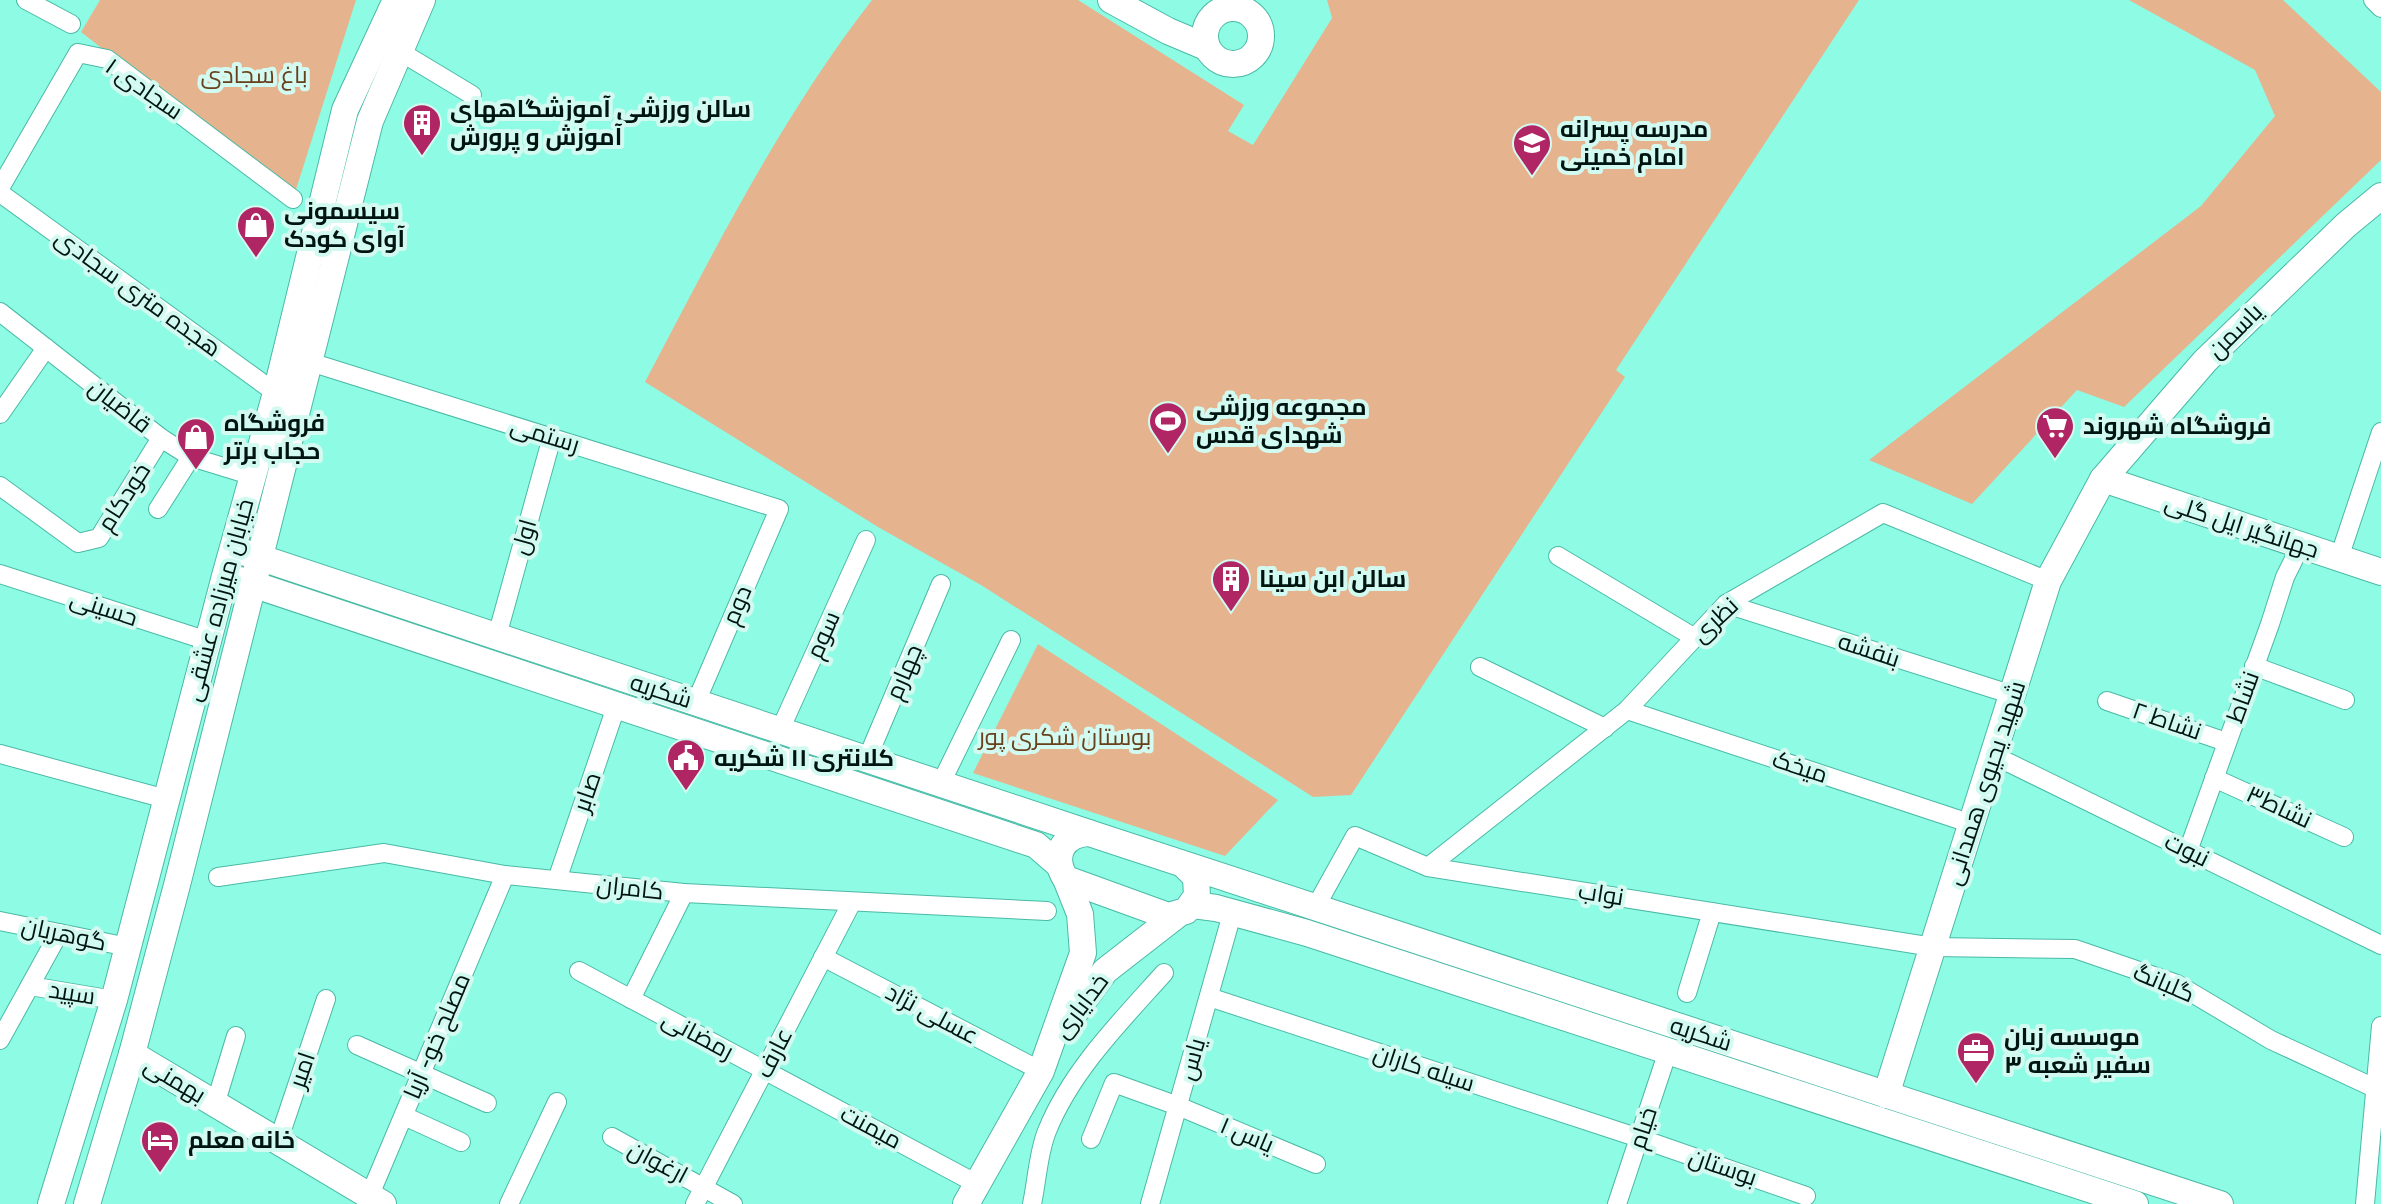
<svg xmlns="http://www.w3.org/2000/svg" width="2381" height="1204" viewBox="0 0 2381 1204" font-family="Figtree,Cairo,sans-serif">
<rect width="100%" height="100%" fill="#8efbe5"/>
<g fill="#e5b48f">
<polygon points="100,0 356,0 293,199 81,32"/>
<path d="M872,0H1078L1244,105L1228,131L1253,145L1332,18L1327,0H1859L1616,370L1625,377L1351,795L1313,797L981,585L878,527L645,382C714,251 781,117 872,0Z"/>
<polygon points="2129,0 2283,0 2381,92 2381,160 2124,407 2077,390 1972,504 1869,460 2201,206 2275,116 2255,70"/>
<polygon points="1038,644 1278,800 1225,856 973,773"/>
</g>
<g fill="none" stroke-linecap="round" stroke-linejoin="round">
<g stroke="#4abaa6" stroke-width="20">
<g id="street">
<polyline points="26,0 71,24"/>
<polyline points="2373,0 2381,8"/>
<polyline points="399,51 472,95"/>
<polyline points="0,188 78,53 107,59 293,199"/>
<polyline points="0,193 276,393"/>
<polyline points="0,312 161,438 191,457 253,476"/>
<polyline points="310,362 779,509 696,702"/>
<polyline points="0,414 46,348"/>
<polyline points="0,486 78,543 99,538 161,438"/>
<polyline points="158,509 191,457"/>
<polyline points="1558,556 1695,638"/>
<polyline points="2339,558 2381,432"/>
<polyline points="0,574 208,641"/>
<polyline points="1726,604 2013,695"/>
<polyline points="497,636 552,437"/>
<polyline points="2254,666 2345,700"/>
<polyline points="1480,667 1605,728"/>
<polyline points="2107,701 2226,742"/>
<polyline points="1627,710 1972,824"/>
<polyline points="780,730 866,540"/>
<polyline points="0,754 166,799"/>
<polyline points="1993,755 2381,945"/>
<polyline points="867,759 941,584"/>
<polyline points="2214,778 2344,837"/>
<polyline points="941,783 1011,640"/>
<polyline points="2188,851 2270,624 2285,577 2301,545"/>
<polyline points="1428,867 1627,710 1726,604 1883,513 2048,581"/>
<polyline points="218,877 384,853 505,875 684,893 1047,911"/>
<polyline points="557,880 617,704"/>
<polyline points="1315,908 1355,836 1428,867 1933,947 2075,949 2177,984 2271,1040 2381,1091"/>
<polyline points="0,921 128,947"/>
<polyline points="823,957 1041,1071"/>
<polyline points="579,971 977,1184"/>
<polyline points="30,986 114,1000"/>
<polyline points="1687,993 1712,912"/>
<polyline points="1209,997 1639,1138 1806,1196"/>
<polyline points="631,999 684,893"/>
<polyline points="0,1040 59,933"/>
<polyline points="357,1045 487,1103"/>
<polyline points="215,1105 236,1036"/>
<polyline points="404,1116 461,1142"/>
<polyline points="612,1137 733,1204"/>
<polyline points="1091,1139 1114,1083 1178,1106 1316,1164"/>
<polyline points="278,1142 326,999"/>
<polyline points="369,1197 505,875"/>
<polyline points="509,1204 557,1102"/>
<polyline points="695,1204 852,902"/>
<path d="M1032,1204C1037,1181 1038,1153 1047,1131C1071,1071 1121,1021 1164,973"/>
<polyline points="1150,1204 1232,914"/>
<polyline points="1617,1204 1668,1051"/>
<polyline points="2365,1204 2381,1026"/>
</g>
</g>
<g stroke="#4abaa6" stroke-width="28">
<g id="secondary">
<polyline points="1111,0 1168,31 1206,47"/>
<circle cx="1233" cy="36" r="28"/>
<polyline points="2103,479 2381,572"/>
<polyline points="246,553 1089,833"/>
<polyline points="240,580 1036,845 1058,864"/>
<path d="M1183,864L1196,877L1197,896L1186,911L1168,916L1066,879C1051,857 1062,834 1089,833L2220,1204"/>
<polyline points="1193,905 1216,908 1307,933 2135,1204"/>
<polyline points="1068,1022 1105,971 1177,915"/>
<polyline points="132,1054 383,1204"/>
<polyline points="1886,1095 2048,581 2103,479 2205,361 2346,225 2381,196"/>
<polyline points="51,1204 114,1000 225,576 276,393 345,110 396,0"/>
<polyline points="87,1204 132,1054 177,885 370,121 422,0"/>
<polyline points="966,1204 1041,1071 1083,953 1080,914 1066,879"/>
</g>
</g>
<use href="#street" stroke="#fff" stroke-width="18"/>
<use href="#secondary" stroke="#fff" stroke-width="26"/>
</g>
<defs>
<g id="building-pin" transform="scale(2)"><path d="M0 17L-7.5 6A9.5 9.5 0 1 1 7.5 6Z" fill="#b02563" stroke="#d3faf1"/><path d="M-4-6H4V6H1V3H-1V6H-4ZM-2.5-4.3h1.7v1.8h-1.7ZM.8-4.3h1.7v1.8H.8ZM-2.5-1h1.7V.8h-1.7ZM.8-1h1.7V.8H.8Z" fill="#fff"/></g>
<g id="school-pin" transform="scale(2)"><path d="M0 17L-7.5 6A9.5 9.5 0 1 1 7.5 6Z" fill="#b02563" stroke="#d3faf1"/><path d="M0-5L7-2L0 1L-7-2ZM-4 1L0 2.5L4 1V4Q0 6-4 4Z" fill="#fff"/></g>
<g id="shop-pin" transform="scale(2)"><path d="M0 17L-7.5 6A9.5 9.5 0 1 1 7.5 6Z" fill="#b02563" stroke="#d3faf1"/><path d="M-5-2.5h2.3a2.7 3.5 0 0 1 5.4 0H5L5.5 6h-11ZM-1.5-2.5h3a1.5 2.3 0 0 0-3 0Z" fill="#fff"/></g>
<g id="stadium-pin" transform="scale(2)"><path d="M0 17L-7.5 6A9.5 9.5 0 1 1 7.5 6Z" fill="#b02563" stroke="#d3faf1"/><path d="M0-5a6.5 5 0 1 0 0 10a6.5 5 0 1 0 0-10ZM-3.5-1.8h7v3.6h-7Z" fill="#fff"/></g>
<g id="supermarket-pin" transform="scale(2)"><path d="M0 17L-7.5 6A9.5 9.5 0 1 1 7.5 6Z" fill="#b02563" stroke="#d3faf1"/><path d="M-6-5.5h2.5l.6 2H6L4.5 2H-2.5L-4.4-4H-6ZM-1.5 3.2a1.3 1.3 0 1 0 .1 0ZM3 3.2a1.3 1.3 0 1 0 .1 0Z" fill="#fff"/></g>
<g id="civic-pin" transform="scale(2)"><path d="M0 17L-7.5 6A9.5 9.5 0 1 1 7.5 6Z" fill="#b02563" stroke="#d3faf1"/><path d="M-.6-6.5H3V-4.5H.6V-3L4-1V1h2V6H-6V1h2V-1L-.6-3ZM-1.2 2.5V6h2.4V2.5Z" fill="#fff"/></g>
<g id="office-pin" transform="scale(2)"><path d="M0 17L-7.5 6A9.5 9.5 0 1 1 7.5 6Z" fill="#b02563" stroke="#d3faf1"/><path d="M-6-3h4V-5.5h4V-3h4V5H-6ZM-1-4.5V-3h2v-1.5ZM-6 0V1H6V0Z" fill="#fff"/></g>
<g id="hotel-pin" transform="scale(2)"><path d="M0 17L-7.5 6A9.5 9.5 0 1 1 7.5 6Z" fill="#b02563" stroke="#d3faf1"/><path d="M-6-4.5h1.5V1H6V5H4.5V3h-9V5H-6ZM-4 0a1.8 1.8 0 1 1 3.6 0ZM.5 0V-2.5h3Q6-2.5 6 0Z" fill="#fff"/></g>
</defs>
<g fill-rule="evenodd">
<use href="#building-pin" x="422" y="123"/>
<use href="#school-pin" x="1532" y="143"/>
<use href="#shop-pin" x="256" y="225"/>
<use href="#stadium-pin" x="1168" y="421"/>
<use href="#supermarket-pin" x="2055" y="426"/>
<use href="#shop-pin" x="196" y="437"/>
<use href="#building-pin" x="1231" y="579"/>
<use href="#civic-pin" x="686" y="758"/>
<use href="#office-pin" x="1976" y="1051"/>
<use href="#hotel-pin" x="160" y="1140"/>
</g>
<g text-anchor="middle" stroke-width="8" stroke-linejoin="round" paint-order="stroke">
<g font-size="24" fill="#68401c" stroke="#d3faf1">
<text x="254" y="83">باغ سجادی</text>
<text x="1065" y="745">بوستان شکری پور</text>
</g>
<g font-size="24" fill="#001511" stroke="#d3faf1">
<text transform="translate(144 89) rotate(35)" y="8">سجادی ۱</text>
<text transform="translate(138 293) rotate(36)" y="8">هجده متری سجادی</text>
<text transform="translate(2235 331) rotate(-45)" y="8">یاسمن</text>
<text transform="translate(120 406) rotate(38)" y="8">قاضیان</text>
<text transform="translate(545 435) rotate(17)" y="8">رستمی</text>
<text transform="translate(124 497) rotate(-57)" y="8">خودکام</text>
<text transform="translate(2242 526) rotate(18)" y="8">جهانگیر ایل گلی</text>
<text transform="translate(524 537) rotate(-74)" y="8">اول</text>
<text transform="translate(219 600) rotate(-75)" y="8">خیابان میرزاده عشقی</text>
<text transform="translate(737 605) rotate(-67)" y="8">دوم</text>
<text transform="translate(104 608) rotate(18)" y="8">حسینی</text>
<text transform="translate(1715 620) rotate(-43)" y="8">نظری</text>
<text transform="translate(823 635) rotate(-66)" y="8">سوم</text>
<text transform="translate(1869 650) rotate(18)" y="8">بنفشه</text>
<text transform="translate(904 672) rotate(-67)" y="8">چهارم</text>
<text transform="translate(661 691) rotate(18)" y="8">شکریه</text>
<text transform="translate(2243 697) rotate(-70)" y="8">نشاط</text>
<text transform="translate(2167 721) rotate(19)" y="8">نشاط ۲</text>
<text transform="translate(1800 767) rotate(18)" y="8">میخک</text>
<text transform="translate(1985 783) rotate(-72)" y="8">شهید یحیوی همدانی</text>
<text transform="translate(587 792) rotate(-71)" y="8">صابر</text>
<text transform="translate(2279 807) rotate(25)" y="8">نشاط۳</text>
<text transform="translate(2187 850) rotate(26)" y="8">نبوت</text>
<text transform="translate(630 888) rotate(6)" y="8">کامران</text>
<text transform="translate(1601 894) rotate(9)" y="8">نواب</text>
<text transform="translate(64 934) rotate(12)" y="8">گوهریان</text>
<text transform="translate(2164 983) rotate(23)" y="8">گلبانگ</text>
<text transform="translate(72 993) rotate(9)" y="8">سپید</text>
<text transform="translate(1081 1006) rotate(-53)" y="8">خدایاری</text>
<text transform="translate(932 1014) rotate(28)" y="8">عسلی نژاد</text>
<text transform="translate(1701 1034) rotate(18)" y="8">شکریه</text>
<text transform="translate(698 1035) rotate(28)" y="8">رمضانی</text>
<text transform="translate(437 1036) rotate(-67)" y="8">مصلح خو- آریا</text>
<text transform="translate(774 1053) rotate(-63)" y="8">عارف</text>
<text transform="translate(1192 1059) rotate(-74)" y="8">یاس</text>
<text transform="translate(1424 1068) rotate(18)" y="8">سیله کاران</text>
<text transform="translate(302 1070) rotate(-71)" y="8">امیر</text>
<text transform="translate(175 1080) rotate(31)" y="8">بهمنی</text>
<text transform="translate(871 1127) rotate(28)" y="8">میمنت</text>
<text transform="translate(1643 1128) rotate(-72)" y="8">خیام</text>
<text transform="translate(1247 1135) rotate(23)" y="8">یاس ۱</text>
<text transform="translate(658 1162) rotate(28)" y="8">ارغوان</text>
<text transform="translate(1723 1167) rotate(19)" y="8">بوستان</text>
</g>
<g font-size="24" font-weight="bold" fill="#001511" stroke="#d3faf1" text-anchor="start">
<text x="450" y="117">سالن ورزشی آموزشگاههای<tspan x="450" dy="28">آموزش و پرورش</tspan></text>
<text x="1560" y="137">مدرسه پسرانه<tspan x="1560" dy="28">امام خمینی</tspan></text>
<text x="284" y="219">سیسمونی<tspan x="284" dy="28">آوای کودک</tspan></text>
<text x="1196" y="415">مجموعه ورزشی<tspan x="1196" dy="28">شهدای قدس</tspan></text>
<text x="224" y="431">فروشگاه<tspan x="224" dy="28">حجاب برتر</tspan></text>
<text x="2083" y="434">فروشگاه شهروند</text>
<text x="1259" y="587">سالن ابن سینا</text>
<text x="714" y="766">کلانتری ۱۱ شکریه</text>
<text x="2004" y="1045">موسسه زبان<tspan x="2004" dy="28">سفیر شعبه ۳</tspan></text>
<text x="188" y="1148">خانه معلم</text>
</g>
</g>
</svg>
